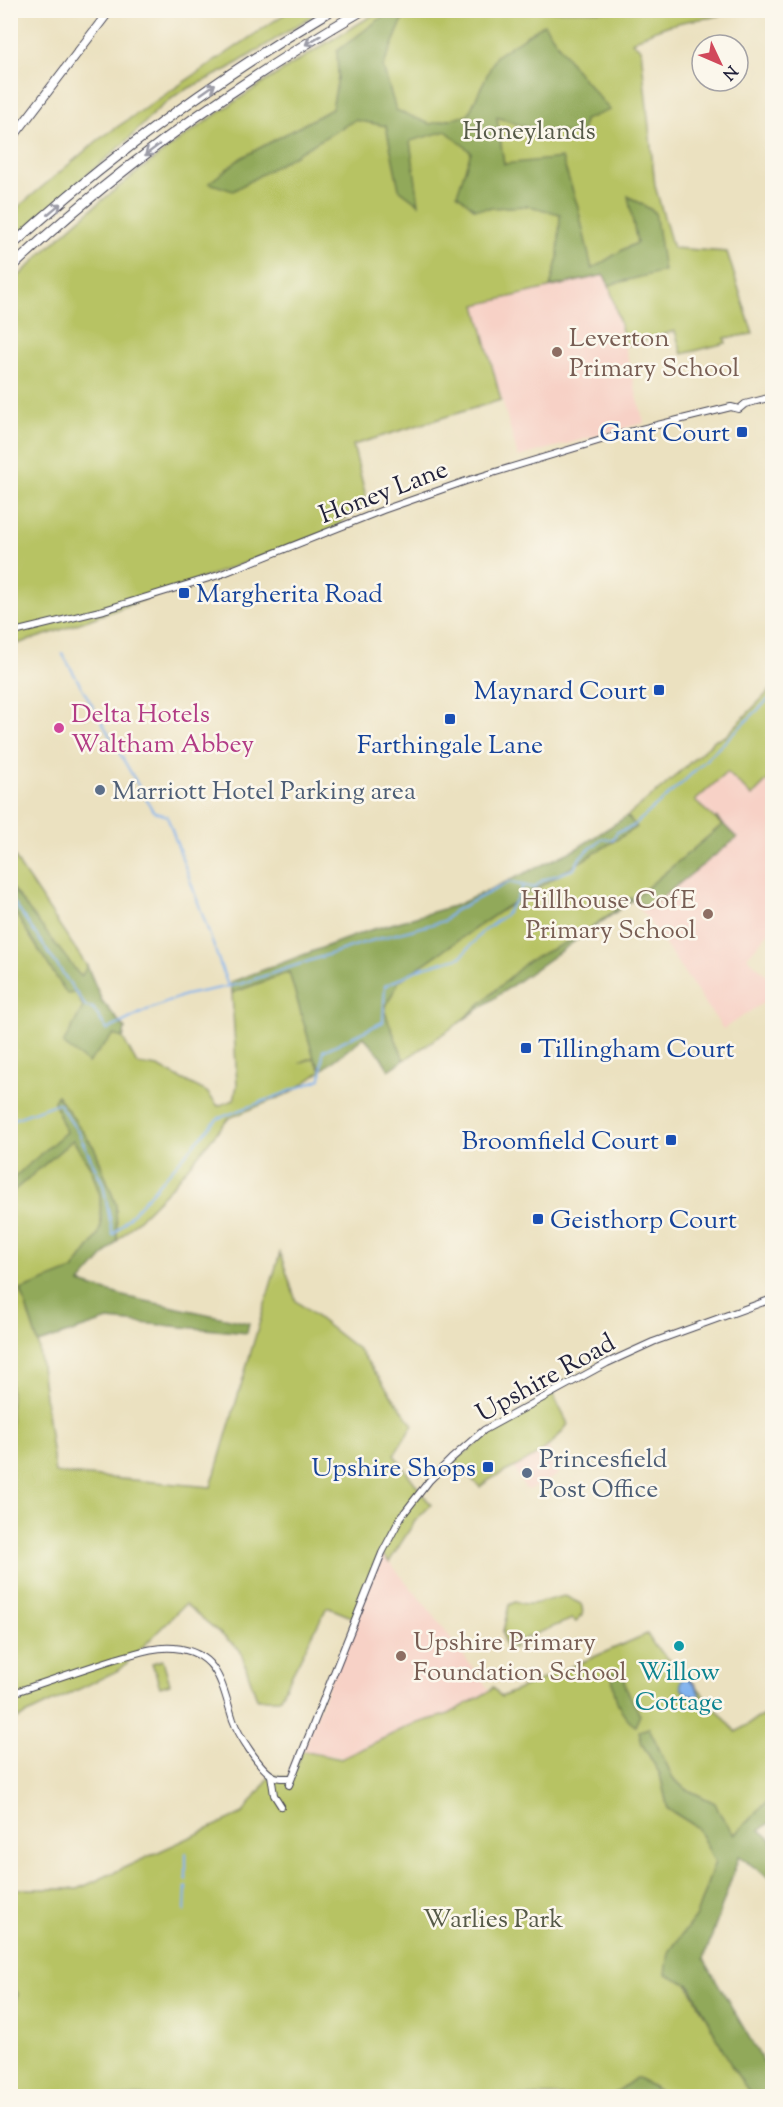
<svg xmlns="http://www.w3.org/2000/svg" width="783" height="2107" viewBox="0 0 783 2107" font-family="'Sorts Mill Goudy',serif">
<rect width="100%" height="100%" fill="#fbf7ec"/>
<filter id="ink" filterUnits="userSpaceOnUse"><feTurbulence type="fractalNoise" baseFrequency=".0167" numOctaves="2"/><feDisplacementMap in="SourceGraphic" scale="12" xChannelSelector="R" yChannelSelector="G"/><feConvolveMatrix kernelMatrix="1 2 1 2 8 2 1 2 1" color-interpolation-filters="sRGB"/></filter>
<filter id="wash" filterUnits="userSpaceOnUse"><feTurbulence type="fractalNoise" baseFrequency=".008" numOctaves="4" result="noise"/><feDisplacementMap in="SourceGraphic" scale="24" xChannelSelector="R" yChannelSelector="G"/><feGaussianBlur stdDeviation="1.35" result="paint"/><feColorMatrix in="noise" values="0 0 0 0 0 0 0 0 0 0 0 0 0 0 0 0 0 1.4 0 .05"/><feComposite in="paint" operator="in"/></filter>
<g filter="url(#wash)">
<rect width="100%" height="100%" fill="#ebe1c0"/>
<g fill="#f7d1c6">
<polygon points="605,275 609,285 644,423 518,457 476,305"/>
<polygon points="727,771 752,796 770,778 772,780 772,929 747,957 772,980 772,997 723,1029 634,900 722,825 695,801"/>
<polygon points="548,1447 559,1467 559,1472 556,1476 529,1490 525,1488 514,1468"/>
<polygon points="382,1553 431,1612 490,1691 449,1714 411,1725 343,1757 302,1751"/>
</g>
<g fill="#b7c364" stroke="#6c7250" stroke-width="1.5">
<polygon points="289,11 320,11 228,69 179,93 156,111 130,138 11,241 11,213 98,140"/>
<path d="M380,11H733C716,19 700,18 682,22C663,26 648,32 632,42L641,49L655,186L673,248L727,252L753,334L725,338L726,343L682,354L675,331L626,345L609,285L604,275L476,305L501,400L353,445L367,501L329,532L55,632L11,646L10,285C117,175 249,88 380,11Z"/>
<polygon points="772,688 772,776 752,796 727,772 695,801 722,825 637,896 624,901 613,912 575,938 528,962 459,1023 404,1060 384,1010 399,981 505,908 636,827 627,816 663,787 716,739 726,736"/>
<polygon points="10,848 21,868 87,966 102,1001 125,1029 123,1038 137,1064 158,1067 207,1092 218,1106 234,1100 237,1085 232,993 289,972 314,1057 299,1063 314,1058 321,1071 292,1092 229,1118 170,1188 117,1241 116,1205 95,1149 57,1095 54,1102 73,1140 91,1168 100,1195 101,1226 97,1237 73,1270 21,1291 38,1343 55,1473 211,1487 280,1253 296,1301 359,1350 413,1425 394,1455 431,1505 415,1521 389,1562 382,1554 354,1618 327,1607 279,1699 257,1699 240,1650 185,1604 121,1669 11,1722"/>
<path d="M552,1392L568,1424C553,1446 537,1456 513,1468C501,1474 489,1478 480,1487L453,1462L500,1427Z"/>
<path d="M565,1596L581,1604C584,1612 583,1617 576,1622L572,1619L516,1642L515,1648L505,1645L503,1631L509,1605L515,1602C537,1608 544,1599 565,1596Z"/>
<path d="M647,1634L654,1645L691,1680L736,1732L758,1718L772,1712V1797L734,1835L720,1815L715,1803L684,1788L673,1778L649,1728L642,1744L660,1774L668,1809L697,1827L715,1862L696,1916L669,1952C698,1999 721,2050 752,2096H668L636,2078L611,2096H11L10,1889H78L243,1813L271,1775L291,1778L302,1751L341,1759L411,1725L449,1714L490,1691L493,1687L501,1697Z"/>
<polygon points="163,1660 170,1684 160,1687 152,1663"/>
</g>
<g fill="#91a95a" stroke="#5a664a" stroke-width="1.5">
<polygon points="389,12 403,19 383,67 396,110 430,124 468,115 496,56 544,24 576,70 610,110 584,120 582,134 531,129 497,117 504,164 562,158 577,204 592,269 624,249 637,243 628,196 655,212 664,271 609,285 604,275 550,287 558,257 560,214 529,206 475,209 457,194 471,152 446,131 410,141 419,204 399,189 386,126 355,120 233,191 209,183 241,158 332,109 338,77 337,51"/>
<polygon points="627,816 637,827 505,908 399,981 384,1010 404,1060 389,1070 380,1055 364,1037 322,1070 314,1058 289,972 232,993 231,982 367,931 457,905 576,849"/>
<polygon points="716,817 737,838 648,908 633,900 459,1023 528,961 575,938 613,912 624,901 637,896 722,825"/>
<polygon points="11,887 81,977 87,966 102,1001 125,1029 123,1038 113,1035 88,1063 63,1044 83,1007 76,993 67,994 11,907"/>
<polygon points="57,1095 95,1149 116,1205 117,1241 80,1283 127,1297 249,1323 247,1333 108,1320 38,1343 21,1290 73,1270 97,1237 101,1226 100,1195 91,1168 73,1140 11,1193 11,1180 66,1132 54,1102"/>
<path d="M622,1670L625,1677L626,1688L640,1715L635,1726C618,1714 613,1694 612,1674Z"/>
<polygon points="649,1728 673,1778 684,1788 715,1803 719,1812 734,1835 772,1797 772,1821 760,1830 772,1840 772,1880 739,1856 704,1959 772,2077 772,2096 752,2096 732,2067 690,1985 666,1974 669,1952 696,1916 715,1862 697,1827 668,1809 660,1774 642,1744 639,1731"/>
<polygon points="11,1983 18,1994 11,2032 10,1983"/>
<polygon points="636,2078 666,2094 668,2096 611,2096"/>
</g>
<path fill="#82b3ee" stroke="#526a94" stroke-width="1.5" d="M686,1678C695,1681 698,1691 701,1699C691,1696 676,1692 682,1679Z"/>
<g fill="none" stroke-linecap="round" stroke-linejoin="round">
<g stroke="#82b3ee" stroke-width="2">
<polyline points="62,653 153,811 167,816 228,986"/>
<polyline points="10,897 86,1007 93,1008 107,1030 145,1011 185,995 240,984 363,943 444,921 454,911 509,882 534,888 543,880 574,869 581,856 602,839 613,840 617,832 632,827 681,784 772,696"/>
<polyline points="10,1114 14,1119 58,1103 78,1132 103,1184 113,1235 217,1119 321,1079 323,1051 383,1022 385,986 421,968 461,957 482,932 505,915 516,900 523,886"/>
<polyline points="186,1880 186,1853"/>
<polyline points="185,1912 186,1887"/>
</g>
</g>
</g>
<g filter="url(#ink)">
<g fill="none" stroke-linecap="round" stroke-linejoin="round">
<g stroke="#403f4f" stroke-width="8">
<g id="minor">
<polyline points="10,633 104,610 219,575 383,510 466,481 621,434 731,407 739,409 745,404 772,397"/>
<path d="M10,1694C45,1682 80,1670 115,1659C134,1654 154,1646 174,1648C219,1652 222,1686 233,1720C238,1734 260,1769 273,1776C278,1779 285,1778 291,1778"/>
<polyline points="271,1775 274,1795 281,1806"/>
<polyline points="289,1785 382,1553 401,1517 429,1481 451,1459 484,1430 607,1363 653,1342 772,1299"/>
</g>
</g>
<g stroke="#403f4f" stroke-width="10">
<polyline id="major" points="10,141 110,10"/>
</g>
<g stroke="#403f4f" stroke-width="11">
<g id="highway">
<path d="M10,247C108,157 217,78 332,10"/>
<path d="M10,269C116,168 237,83 363,10"/>
</g>
</g>
<use href="#minor" stroke="#fff" stroke-width="6"/>
<use href="#major" stroke="#fff" stroke-width="8"/>
<use href="#highway" stroke="#fff" stroke-width="9"/>
</g>
<defs><path id="oneway-shaft" d="M-6 0H5M1.5-3L5.5 0L1.5 3" fill="none" stroke-width="1.6" stroke-linecap="round" stroke-linejoin="round" transform="scale(1.5)"/></defs>
<g stroke="#9c9ca7">
<use href="#oneway-shaft" transform="translate(313 40) rotate(149)"/>
<use href="#oneway-shaft" transform="translate(208 89) rotate(-35)"/>
<use href="#oneway-shaft" transform="translate(152 150) rotate(143)"/>
<use href="#oneway-shaft" transform="translate(54 209) rotate(-40)"/>
</g>
</g>
<g fill="#8d6e63" stroke="#fbf7ec" stroke-width="2">
<circle cx="557" cy="352" r="6"/>
<circle cx="708" cy="914" r="6"/>
<circle cx="401" cy="1656" r="6"/>
</g>
<g fill="#1a4fb4" stroke="#fbf7ec" stroke-width="2">
<rect x="736" y="426" width="12" height="12" rx="3"/>
<rect x="178" y="587" width="12" height="12" rx="3"/>
<rect x="653" y="684" width="12" height="12" rx="3"/>
<rect x="444" y="713" width="12" height="12" rx="3"/>
<rect x="520" y="1042" width="12" height="12" rx="3"/>
<rect x="665" y="1134" width="12" height="12" rx="3"/>
<rect x="532" y="1213" width="12" height="12" rx="3"/>
<rect x="482" y="1461" width="12" height="12" rx="3"/>
</g>
<circle fill="#d1479c" stroke="#fbf7ec" stroke-width="2" cx="59" cy="728" r="6"/>
<g fill="#5c6f8a" stroke="#fbf7ec" stroke-width="2">
<circle cx="100" cy="790" r="6"/>
<circle cx="527" cy="1473" r="6"/>
</g>
<circle fill="#0f9aa8" stroke="#fbf7ec" stroke-width="2" cx="679" cy="1646" r="6"/>
<g text-anchor="middle" stroke-width="5" stroke-linejoin="round" paint-order="stroke">
<g font-size="26" fill="#565a49" stroke="#fbf7ec">
<text x="529" y="139">Honeylands</text>
<text x="493" y="1927">Warlies Park</text>
</g>
<g font-size="26" fill="#785e54" stroke="#fbf7ec" text-anchor="start">
<text x="569" y="346">Leverton<tspan x="569" dy="30">Primary School</tspan></text>
<text x="696" y="908" text-anchor="end">Hillhouse CofE<tspan x="696" dy="30">Primary School</tspan></text>
<text x="413" y="1650">Upshire Primary<tspan x="413" dy="30">Foundation School</tspan></text>
</g>
<g font-size="26" fill="#164399" stroke="#fbf7ec" text-anchor="end">
<text x="730" y="441">Gant Court</text>
<text x="196" y="602" text-anchor="start">Margherita Road</text>
<text x="647" y="699">Maynard Court</text>
<text x="450" y="753" text-anchor="middle">Farthingale Lane</text>
<text x="538" y="1057" text-anchor="start">Tillingham Court</text>
<text x="659" y="1149">Broomfield Court</text>
<text x="550" y="1228" text-anchor="start">Geisthorp Court</text>
<text x="476" y="1476">Upshire Shops</text>
</g>
<g font-size="26" fill="#22223b" stroke="#fbf7ec">
<text transform="translate(383 491) rotate(-21)" y="9">Honey Lane</text>
<text transform="translate(545 1377) rotate(-29)" y="9">Upshire Road</text>
</g>
<g font-size="26" fill="#b23c85" stroke="#fbf7ec" text-anchor="start">
<text x="71" y="722">Delta Hotels<tspan x="71" dy="30">Waltham Abbey</tspan></text>
</g>
<g font-size="26" fill="#4e5e75" stroke="#fbf7ec" text-anchor="start">
<text x="112" y="799">Marriott Hotel Parking area</text>
<text x="539" y="1467">Princesfield<tspan x="539" dy="30">Post Office</tspan></text>
</g>
<g font-size="26" fill="#0d838f" stroke="#fbf7ec">
<text x="679" y="1680">Willow<tspan x="679" dy="30">Cottage</tspan></text>
</g>
</g>
<rect width="783" height="2107" fill="none" stroke="#fbf7ec" stroke-width="36"/>
<g transform="translate(720 63) rotate(134)"><circle r="28" fill="#fbf7ec" stroke="#a4a2a5" stroke-width="1.5"/>
<path d="M0-4.5L10 22L0 15L-10 22Z" fill="#d1495b"/>
<text y="-9" font-size="16" font-weight="bold" text-anchor="middle" fill="#22223b">N</text>
</g>
</svg>
